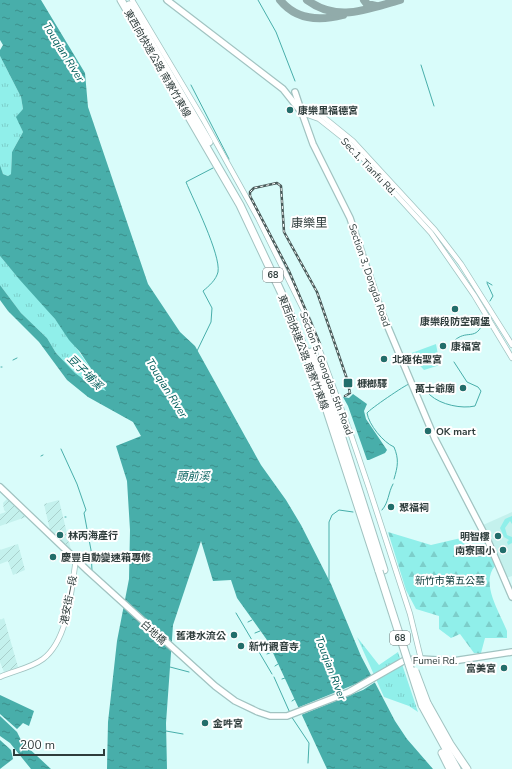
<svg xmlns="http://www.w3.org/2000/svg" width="512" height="769" viewBox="0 0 512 769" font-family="'Nunito Sans','Noto Sans TC',sans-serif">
<defs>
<pattern id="industrial-furrows" width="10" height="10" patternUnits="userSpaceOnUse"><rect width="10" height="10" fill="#c4f1ed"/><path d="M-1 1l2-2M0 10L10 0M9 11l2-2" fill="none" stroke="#a9d0cc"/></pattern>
<pattern id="grass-tufts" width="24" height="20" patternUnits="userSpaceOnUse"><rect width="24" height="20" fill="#90efea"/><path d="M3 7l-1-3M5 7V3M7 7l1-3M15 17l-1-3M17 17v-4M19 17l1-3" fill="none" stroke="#7cceca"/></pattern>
<pattern id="forest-firs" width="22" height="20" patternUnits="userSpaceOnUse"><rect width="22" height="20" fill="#90efea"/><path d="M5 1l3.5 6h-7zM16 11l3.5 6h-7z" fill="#7cceca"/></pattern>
<pattern id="water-ripples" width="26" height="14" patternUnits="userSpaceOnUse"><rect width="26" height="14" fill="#48aeaa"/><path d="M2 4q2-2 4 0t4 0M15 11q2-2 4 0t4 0" fill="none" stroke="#3c8f8c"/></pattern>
</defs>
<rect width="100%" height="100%" fill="#d9fcfa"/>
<polygon fill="#c4f1ed" points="512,512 512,576 506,578 483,525"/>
<g fill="url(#industrial-furrows)">
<polygon points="7,499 26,517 0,526 0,514 6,512 4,510 3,503"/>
<polygon points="59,500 71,550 50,530 44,504"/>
<polygon points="18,544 25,570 13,575 8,561 0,564 0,550"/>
<polygon points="4,618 18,667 4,672 0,662 0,620"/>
</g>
<g fill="url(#grass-tufts)">
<polygon points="0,56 21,97 23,109 17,117 23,132 12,152 11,174 8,176 3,174 0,165"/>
<path d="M0,256C17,278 38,297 55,319C73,342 89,367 107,392L93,386L75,373L56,353L47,338L21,313L0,285Z"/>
<polygon points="357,637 379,665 398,652 418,712 409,706 384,697"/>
</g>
<path fill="url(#forest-firs)" d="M388,532L431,545L461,538L466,546L485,544L495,566C480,583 500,613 507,631V638H485L481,653H474L460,634L451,638L439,629V616L416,609L406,590Z"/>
<g fill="#90efea">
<polygon points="436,344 440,365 424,370 409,354"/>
<polygon points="512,516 512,524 510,521 505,528 507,535 512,537 512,543 508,545 507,542 509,540 504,537 500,528 505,519"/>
</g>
<g fill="url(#water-ripples)">
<polygon points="0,0 41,0 85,73 88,107 148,284 180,332 195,346 261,465 286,500 301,525 331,584 361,656 395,721 407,739 433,769 327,769 267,640 237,598 231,580 213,581 201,541 173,625 166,723 167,769 107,769 108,722 117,641 129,579 130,530 127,481 116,446 141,436 133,422 88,397 67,380 39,342 8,311 0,300 0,285 21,313 47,338 56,353 75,373 93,386 106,391 80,352 69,340 55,319 19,279 0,256 0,165 3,174 8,176 11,174 12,152 23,132 16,117 23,109 21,97 0,56 0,50 3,45 0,40"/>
<polygon points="353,394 367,404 364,411 366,419 387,450 385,453 369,460 367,460 348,406 343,397 349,398"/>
<polygon points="0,695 34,711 29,726 23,723 17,729 0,714"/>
<polygon points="0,716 17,732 22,742 51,769 31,769 10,743 0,736"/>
<polygon points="0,740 11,750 13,759 0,769"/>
</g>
<polygon fill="#d9fcfa" points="374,674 377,681 363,690 301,715 297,708 358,683"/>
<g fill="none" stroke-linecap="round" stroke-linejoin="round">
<g stroke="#48aeaa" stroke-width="1">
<polyline points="258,0 276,32 295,81"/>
<polyline points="421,65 434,106"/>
<polyline points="191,85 229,159"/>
<polyline points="487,282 492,285"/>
<polyline points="487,283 493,296 490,301"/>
<path d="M453,342C467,327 476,344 484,320"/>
<path d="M197,351L211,322L212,308L203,291C209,286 216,280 218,272C221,255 193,199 186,182L213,168"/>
<polyline points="13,360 17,358"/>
<polyline points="1,367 2,367"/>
<path d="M415,384C422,386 426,391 430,395C441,405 462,409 475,406L481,391L478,387L467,382L454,362"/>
<polyline points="61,449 77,484 86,510 84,513 91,550 92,571"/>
<polyline points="41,456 43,455"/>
<path d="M394,479C398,466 399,459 394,447C383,442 369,425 367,413C370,409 405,385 409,384"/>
<path d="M382,510C389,502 388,493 393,484"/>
<polyline points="65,517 66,517"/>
<polyline points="329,580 329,522 332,515 339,510 353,512"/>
<polyline points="236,613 272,674"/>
<polyline points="248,622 252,620"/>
<polyline points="255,633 260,631"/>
<polyline points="261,643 267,640"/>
<polyline points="265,648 269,645"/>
<polyline points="267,654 272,652"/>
<polyline points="275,666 278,664"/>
<polyline points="170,667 189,672"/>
<polyline points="274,677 290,713"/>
<polyline points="282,679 285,678"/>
<polyline points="292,701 295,699"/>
<polyline points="291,716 309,743 308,763"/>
<polyline points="166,731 183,734"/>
</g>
<g stroke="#91abaa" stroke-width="8">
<path d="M280,0C296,20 320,21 343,15"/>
<path d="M307,0C338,23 367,9 400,0"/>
<polyline points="364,0 367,4 376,6"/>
</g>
<g stroke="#a1c3c1" stroke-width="6">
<g id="minor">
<polyline points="132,0 203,119 258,218 309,321 351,435 369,488 410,614 421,659"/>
<polyline points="302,113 319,119 348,142 431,233 474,295 512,358"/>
<polyline points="302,113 308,112 321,115 353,141 435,230 461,264 512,345"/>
<path d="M0,677C13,671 31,668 43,659C69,639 71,590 76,559"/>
</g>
</g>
<g stroke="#a1c3c1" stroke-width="8">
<g id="major">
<polyline points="167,0 283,89 302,113 313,144 350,218 382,313 435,439 488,541 512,597"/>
<polyline points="295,92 300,107"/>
<polyline points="0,487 88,571 215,686 235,701 258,712 270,716 287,716 349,692 405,660 421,659 453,661 512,652"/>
</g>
</g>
<g stroke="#a1c3c1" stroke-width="9">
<g id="highway">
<polyline points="121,0 240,205 281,292 317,380 379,571"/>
<polyline points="129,5 209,142"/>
<polyline points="311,352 337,422 384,570"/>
<polyline points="427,703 450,744 467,769"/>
<polyline points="422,705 457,769"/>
<polyline points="442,753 450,769"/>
</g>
</g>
<use href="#minor" stroke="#fff" stroke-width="4.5"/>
<use href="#major" stroke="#fff" stroke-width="5.5"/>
<use href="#highway" stroke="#fff" stroke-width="7"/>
<g stroke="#495a59" stroke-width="2.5">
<polyline id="rail" points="320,344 289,271 250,196 250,192 254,188 277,183 281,186 284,232 317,292 347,379 350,393 345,396"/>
</g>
<use href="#rail" stroke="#fff" stroke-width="1" stroke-dasharray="3" stroke-linecap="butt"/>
<g stroke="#a1c3c1" stroke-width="9" stroke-linecap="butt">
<g id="highway-bridge">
<polyline points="379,571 422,705"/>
<polyline points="415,671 427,703"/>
</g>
</g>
<use href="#highway-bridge" stroke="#fff" stroke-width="7"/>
</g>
<g fill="#226d6a" stroke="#fff" stroke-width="1.5">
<circle cx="290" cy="110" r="4"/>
<circle cx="455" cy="309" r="4"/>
<circle cx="443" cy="346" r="4"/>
<circle cx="384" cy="359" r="4"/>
<rect x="343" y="378" width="10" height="10" rx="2"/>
<circle cx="463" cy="388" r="4"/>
<circle cx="428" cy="431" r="4"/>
<circle cx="391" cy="507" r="4"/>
<circle cx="60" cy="535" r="4"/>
<circle cx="498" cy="536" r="4"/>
<circle cx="503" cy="550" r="4"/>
<circle cx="53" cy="557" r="4"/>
<circle cx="234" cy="635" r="4"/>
<circle cx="241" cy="646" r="4"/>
<circle cx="504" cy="668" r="4"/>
<circle cx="205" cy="723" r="4"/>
</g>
<g text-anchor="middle" stroke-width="4" stroke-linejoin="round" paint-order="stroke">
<g fill="#fff" stroke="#6d7676" stroke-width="1">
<rect x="263" y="268" width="20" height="14" rx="3"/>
<rect x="390" y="631" width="20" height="14" rx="3"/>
</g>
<g font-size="9" font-weight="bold" fill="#2e3c3b">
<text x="273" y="278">68</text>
<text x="400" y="641">68</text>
</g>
<g font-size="10" fill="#2e3c3b" stroke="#fff">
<text transform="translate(158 63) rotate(60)" y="4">東西向快速公路 南寮竹東線</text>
<text transform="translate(369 166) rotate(46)" y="4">Sec.1, Tianfu Rd.</text>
<text transform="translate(370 275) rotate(71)" y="4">Section 3, Dongda Road</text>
<text transform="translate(304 352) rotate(69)" y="4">東西向快速公路 南寮竹東線</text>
<text transform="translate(327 373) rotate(69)" y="4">Section 5, Gongdao 5th Road</text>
<text transform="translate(68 600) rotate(-79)" y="4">港安街一段</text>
<text transform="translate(154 632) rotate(42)" y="4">白地橋</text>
<text x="435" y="664">Fumei Rd.</text>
</g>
<g font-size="10" font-weight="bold" fill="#2e3c3b" stroke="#fff" text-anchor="start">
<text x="298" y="114">康樂里福德宮</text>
<text x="455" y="325" text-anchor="middle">康樂段防空碉堡</text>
<text x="451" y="350">康福宮</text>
<text x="392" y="363">北極佑聖宮</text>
<text x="357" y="387">槺榔驛</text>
<text x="455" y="392" text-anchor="end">萬士爺廟</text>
<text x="436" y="435">OK mart</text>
<text x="399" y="511">聚福祠</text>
<text x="68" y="539">林丙海產行</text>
<text x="490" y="540" text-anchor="end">明智樓</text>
<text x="495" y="554" text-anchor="end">南寮國小</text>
<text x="61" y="561">慶豐自動變速箱專修</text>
<text x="226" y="639" text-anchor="end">舊港水流公</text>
<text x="249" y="650">新竹觀音寺</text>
<text x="496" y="672" text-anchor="end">富美宮</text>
<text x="213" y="727">金吽宮</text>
</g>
<g font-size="10" fill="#003231" stroke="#fff">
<text x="450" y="584">新竹市第五公墓</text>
</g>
<g font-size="11" font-style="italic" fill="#05605d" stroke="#fff">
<text transform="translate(64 52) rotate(58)" y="4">Touqian River</text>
<text transform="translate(85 372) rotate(45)" y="4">豆子埔溪</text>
<text transform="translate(167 388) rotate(58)" y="4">Touqian River</text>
<text x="193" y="480">頭前溪</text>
<text transform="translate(331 668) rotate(69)" y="4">Touqian River</text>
</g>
<g font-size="12" fill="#2e3c3b" stroke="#fff">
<text x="309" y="227">康樂里</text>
</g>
</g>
<path d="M14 749v6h90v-6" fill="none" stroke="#2e3c3b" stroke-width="2"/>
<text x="20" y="749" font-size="12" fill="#2e3c3b" stroke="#ffffff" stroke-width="3" paint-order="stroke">200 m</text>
</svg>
